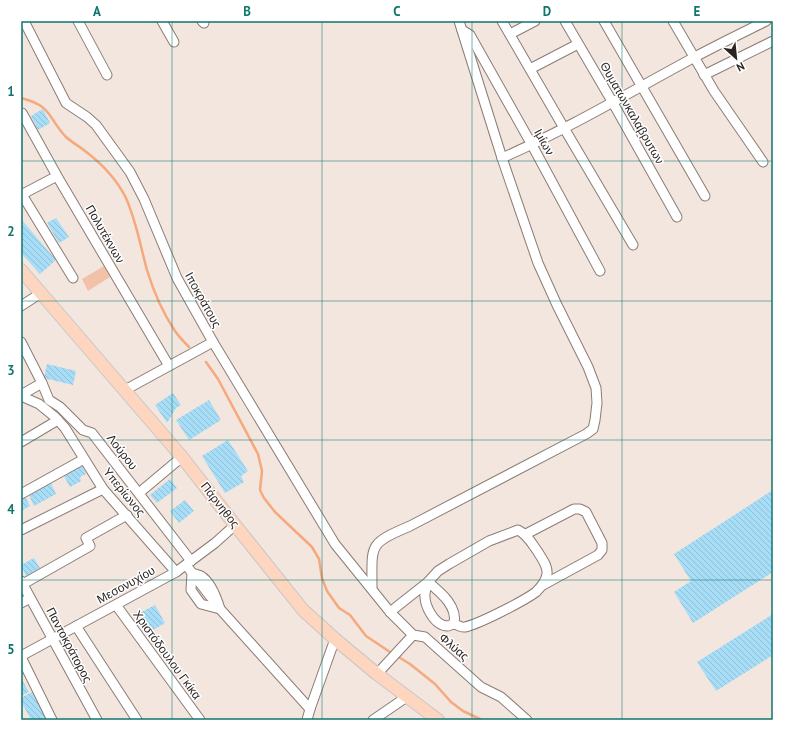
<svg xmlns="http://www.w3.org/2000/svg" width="794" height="741" viewBox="0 0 794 741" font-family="'PT Sans',sans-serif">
<defs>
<pattern id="building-back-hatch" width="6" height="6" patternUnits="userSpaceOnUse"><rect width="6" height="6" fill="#a7ddf6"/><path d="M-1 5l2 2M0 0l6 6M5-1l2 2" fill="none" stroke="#90bed3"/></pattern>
</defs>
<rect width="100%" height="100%" fill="#f3e6df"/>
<polygon fill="#f2c2a8" points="104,266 110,277 88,291 82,279"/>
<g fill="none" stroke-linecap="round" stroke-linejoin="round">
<g stroke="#f5a97d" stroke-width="2.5">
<path d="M21,98C52,106 47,116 65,136C71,142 79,146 85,151C101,163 116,179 125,196C136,219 140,245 147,270C153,290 163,313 175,331C179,337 184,342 189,347"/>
<polyline points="206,362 218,379 258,454 262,471 260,490 264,498 275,512 312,547 319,559 322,578 327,591 339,608 350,615 366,636 393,654"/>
<polyline points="397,656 410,664 435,684 451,702 463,711 482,720"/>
</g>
</g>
<g fill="url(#building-back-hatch)">
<polygon points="43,109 50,123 38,130 31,116"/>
<polygon points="56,218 69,237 59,243 47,223"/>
<polygon points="21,219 56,260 40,274 21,253"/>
<polygon points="47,364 76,371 73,385 44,378"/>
<polygon points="173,393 181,405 176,408 167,423 155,405"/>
<polygon points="209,400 221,420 189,440 176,420"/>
<polygon points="228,440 248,471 241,476 244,482 225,493 202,456"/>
<polygon points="82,466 86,474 80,477 81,481 70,487 64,476"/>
<polygon points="170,479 177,488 157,503 150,495"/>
<polygon points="51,483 56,494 34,506 29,495"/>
<polygon points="773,490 773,572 693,623 674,592 691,581 674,554"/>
<polygon points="25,496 30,506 21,511 21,498"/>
<polygon points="185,500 194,511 179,523 170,511"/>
<polygon points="34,558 40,568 26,576 21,565"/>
<polygon points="155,605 165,623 150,632 138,614"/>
<polygon points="773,614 773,655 716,691 697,662"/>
<polygon points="21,678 29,692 21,696"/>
<polygon points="32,692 47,720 31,720 21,701 21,698"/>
</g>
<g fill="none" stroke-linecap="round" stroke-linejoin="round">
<g stroke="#897d76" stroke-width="11">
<g id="minor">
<polyline points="24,21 64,99 66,103 87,117 96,125 130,172 144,199 177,278 213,342 335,544 390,612 413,635 425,637 481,687 501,697 527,720"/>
<polyline points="78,21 107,75"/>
<polyline points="162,21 174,42"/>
<polyline points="202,21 204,23"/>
<polyline points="502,21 564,128 633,245"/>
<polyline points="565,21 613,103 677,217"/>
<polyline points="604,21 705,196"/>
<polyline points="673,21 714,91 763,162"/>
<polyline points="462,30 470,35 532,145 600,271"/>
<polyline points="510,34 535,21"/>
<polyline points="530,69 578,44"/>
<polyline points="704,75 773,41"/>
<polyline points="21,113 22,113 57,176 169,366"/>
<path d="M502,158C568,129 630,92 693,58C717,45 742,33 766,21"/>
<polyline points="21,193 73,278"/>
<polyline points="21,195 57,176"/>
<polyline points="21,306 41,293"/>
<polyline points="21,342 42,383 49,400 60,407 83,430 92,433 191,561"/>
<polyline points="125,390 213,342"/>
<polyline points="21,395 42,383"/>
<polyline points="21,396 39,404 55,417 65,428 103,489 176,572"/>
<polyline points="21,442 58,420"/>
<polyline points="139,493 182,457"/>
<polyline points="21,494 84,459"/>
<polyline points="21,530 103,489"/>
<polyline points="526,534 574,509 580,509 586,512 602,543 602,550 598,555 543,585"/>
<polyline points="186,565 220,609 310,709"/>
<path d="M192,573C195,574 199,575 201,576C211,582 217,599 220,609L201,604L191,590Z"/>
<polyline points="21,581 97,720"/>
<path d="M428,582C440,592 458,606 454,624"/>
<polyline points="23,584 90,546 86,538 127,515"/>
<path d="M372,588C372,544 368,544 410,526L586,434L593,429L595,420L597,403L596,388L588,367L557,305L538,263L502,158L459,21"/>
<polyline points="21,603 30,598"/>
<polyline points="116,605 200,720"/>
<path d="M390,612L428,582L438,571L449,564L489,541L518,530C528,535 532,544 538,552C542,559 548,566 547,574C546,581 541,587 536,592C524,601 479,624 465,627C460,628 458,624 453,624C453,624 448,626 448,626C434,626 424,605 425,594C425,590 427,586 428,582"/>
<polyline points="76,626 137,720"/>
<polyline points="21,656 176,572 215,543 235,525"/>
<polyline points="21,657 52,720"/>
<polyline points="377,674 413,635"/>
<polyline points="307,720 310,709 335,639"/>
<polyline points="373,720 408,696"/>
</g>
</g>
<g stroke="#c8c6c6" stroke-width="14">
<polyline id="major" points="21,270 182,457 235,525 303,610 335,639 377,674 438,720"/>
</g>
<use href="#minor" stroke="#fff" stroke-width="9"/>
<use href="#major" stroke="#fed6bf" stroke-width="12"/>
</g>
<path fill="none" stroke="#0f766e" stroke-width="1" stroke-opacity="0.55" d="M172,21V720M322,21V720M472,21V720M622,21V720M21,161H773M21,301H773M21,440H773M21,580H773"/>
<g text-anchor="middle" stroke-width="3" stroke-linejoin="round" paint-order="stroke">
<g font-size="12" fill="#2a2523" stroke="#fff">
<text transform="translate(632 113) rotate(60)" y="4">Θυματωνκαλαβρυτων</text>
<text transform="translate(544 142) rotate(61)" y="4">Ιμίων</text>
<text transform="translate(105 234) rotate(60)" y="4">Πολυτέκνων</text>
<text transform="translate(203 300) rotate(61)" y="4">Ιποκράτους</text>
<text transform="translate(122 452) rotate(52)" y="4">Λούρου</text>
<text transform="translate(124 492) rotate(51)" y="4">Υπερίωνος</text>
<text transform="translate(220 505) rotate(52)" y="4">Πάρνηθος</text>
<text transform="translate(126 585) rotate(-29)" y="4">Μεσονυχίου</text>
<text transform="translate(69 645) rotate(62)" y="4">Παντοκράτορος</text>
<text transform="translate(454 647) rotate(41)" y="4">Φλύας</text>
<text transform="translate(167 655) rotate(54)" y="4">Χριστόδουλου Γκίκα</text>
</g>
</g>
<rect width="794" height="741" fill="none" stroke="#ffffff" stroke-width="44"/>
<g transform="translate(736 58) rotate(153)" stroke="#ffffff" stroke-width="3" paint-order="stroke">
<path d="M0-3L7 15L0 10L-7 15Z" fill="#2a2523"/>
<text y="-6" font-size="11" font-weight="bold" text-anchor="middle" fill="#2a2523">N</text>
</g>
<rect x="22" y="22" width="750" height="697" fill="none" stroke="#0f766e" stroke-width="1.5"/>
<g font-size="13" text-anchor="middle" font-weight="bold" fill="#0f766e">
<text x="97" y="16">A</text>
<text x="247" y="16">B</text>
<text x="397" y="16">C</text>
<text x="547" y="16">D</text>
<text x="697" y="16">E</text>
<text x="11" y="96">1</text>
<text x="11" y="236">2</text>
<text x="11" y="375">3</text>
<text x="11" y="514">4</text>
<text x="11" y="654">5</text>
</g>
</svg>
